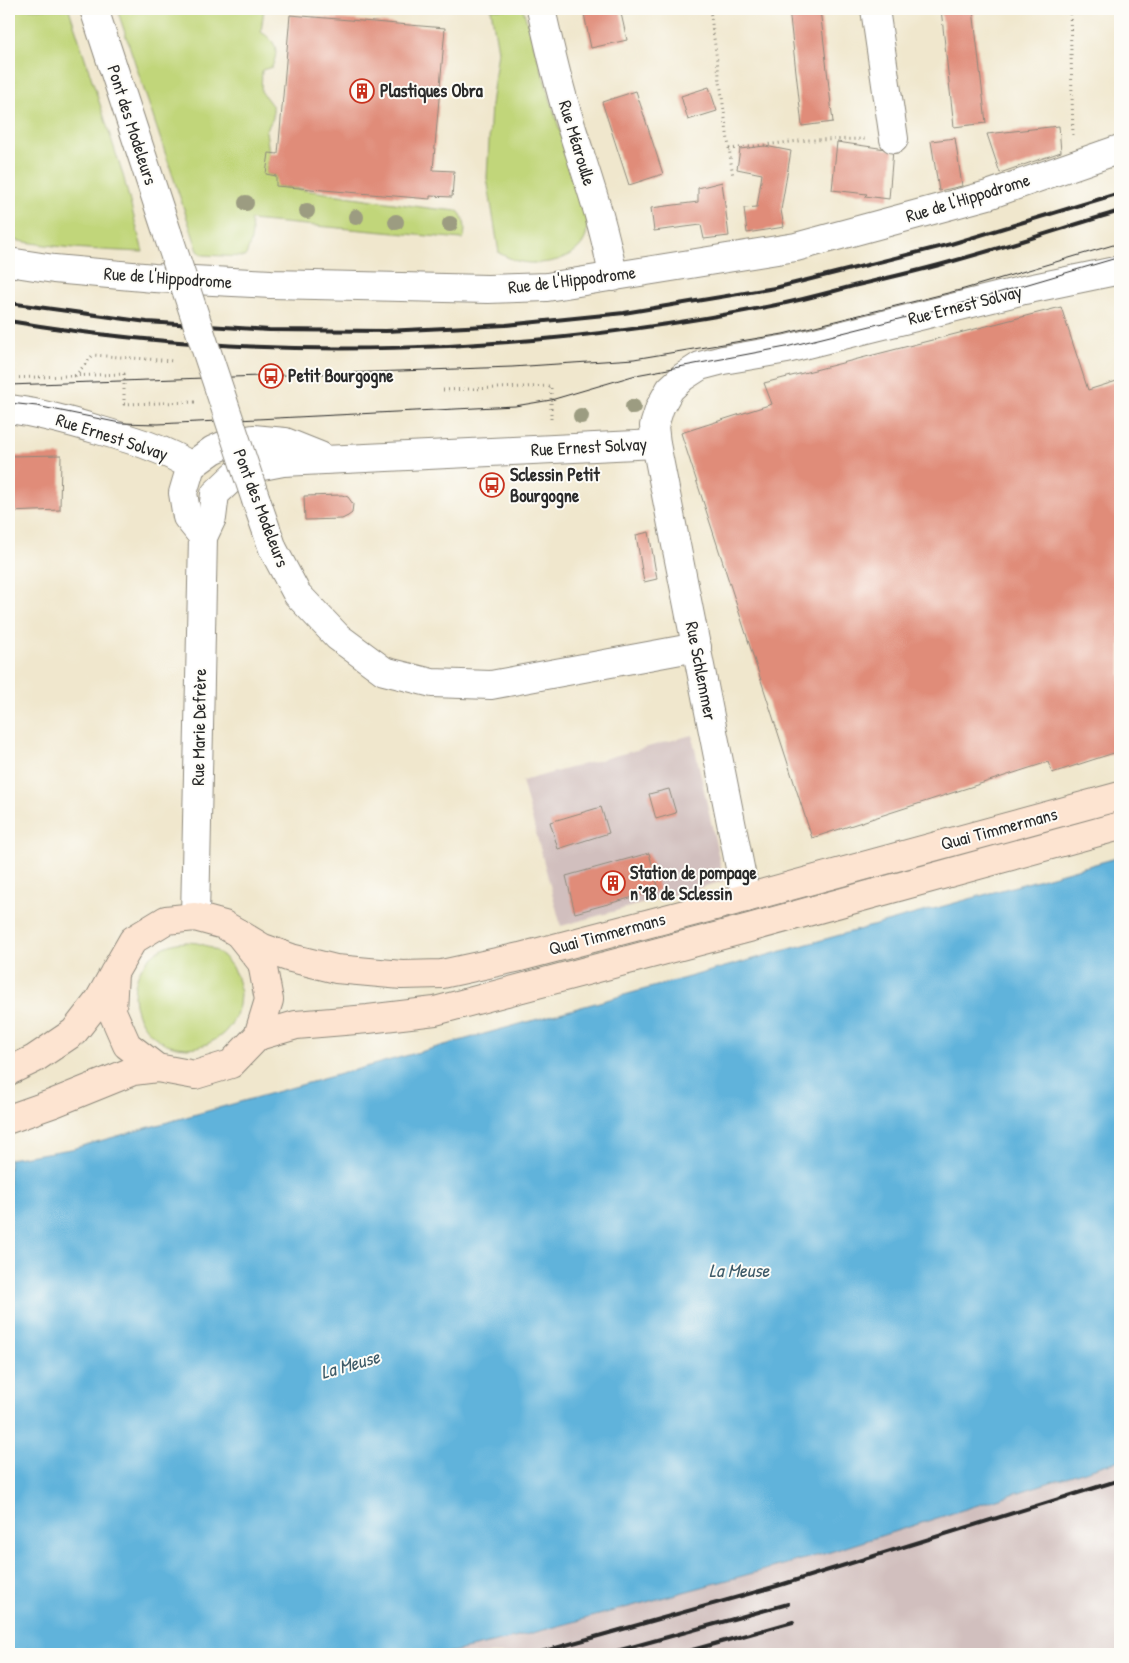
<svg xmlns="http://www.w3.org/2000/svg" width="1129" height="1663" viewBox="0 0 1129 1663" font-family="'Patrick Hand',sans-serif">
<rect width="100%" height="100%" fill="#fdfcf7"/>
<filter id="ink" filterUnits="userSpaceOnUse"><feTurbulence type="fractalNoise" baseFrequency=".02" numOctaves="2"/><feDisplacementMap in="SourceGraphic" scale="10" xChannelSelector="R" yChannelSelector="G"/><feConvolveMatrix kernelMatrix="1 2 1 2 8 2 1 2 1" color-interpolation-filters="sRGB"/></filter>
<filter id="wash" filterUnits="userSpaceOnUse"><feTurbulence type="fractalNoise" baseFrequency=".0096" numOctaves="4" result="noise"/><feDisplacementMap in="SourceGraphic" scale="20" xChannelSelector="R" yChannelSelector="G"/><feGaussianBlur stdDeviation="1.12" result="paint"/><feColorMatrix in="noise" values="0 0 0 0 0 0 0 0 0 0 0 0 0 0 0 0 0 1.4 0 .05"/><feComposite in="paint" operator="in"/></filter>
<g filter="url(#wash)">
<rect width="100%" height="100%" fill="#f0e7cd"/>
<g fill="#d1bfbe">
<polygon points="692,735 724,881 561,926 522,781"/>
<polygon points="1120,1460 1120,1654 444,1654 518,1637 827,1553"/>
</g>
<g fill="#c1d67a" stroke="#768052">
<path d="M9,9H69L123,175L143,252C98,250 53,248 9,239Z"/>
<path d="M117,9H264L261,32C277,42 279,50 272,67L262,70L261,91L273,107V118L266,131L269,153L266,174L276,176L277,186L428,208L458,211C465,218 466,227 464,237L462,239L250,220C254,233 251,244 245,257L203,255L198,251Z"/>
<path d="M491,9H523L587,220C587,225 587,231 586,236C578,261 539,267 517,261C511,259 505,256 499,253L487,178L491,105L498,51Z"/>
<circle cx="187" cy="995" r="53"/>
</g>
<polygon fill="#60b3db" stroke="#466f83" points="1120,857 1120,1460 827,1553 518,1637 444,1654 9,1654 9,1159 71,1149"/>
<g id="blocks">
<g fill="#e08c79">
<polygon points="583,9 620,9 627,40 591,48"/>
<polygon points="789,9 820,9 833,122 802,126"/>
<polygon points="941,9 973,9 986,123 954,127"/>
<polygon points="290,15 445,28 433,170 454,171 452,197 430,196 430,199 276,186 276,176 266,174 269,153 278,154"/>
<polygon points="709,87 717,111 688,120 681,96"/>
<polygon points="636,91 663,174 629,185 602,102"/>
<polygon points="1059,126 1061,152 1000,173 987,134"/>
<polygon points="955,138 962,186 939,191 931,141"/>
<polygon points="837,142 893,150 889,199 865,196 867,194 832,190"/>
<polygon points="765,146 791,151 781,210 784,227 747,233 744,208 757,207 762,174 737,169 740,149"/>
<polygon points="722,182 729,236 704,239 701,225 654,231 651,208 698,202 698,188"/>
<polygon points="1061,307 1088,390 1120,380 1120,751 1052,773 1048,762 812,838 681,433 772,404 764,383"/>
<polygon points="61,455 60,510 9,512 9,456"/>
<polygon points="342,495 348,497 353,504 352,513 348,516 342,519 305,520 304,496"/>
<polygon points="649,532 657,579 644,582 636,535"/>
<polygon points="669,789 676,813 656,819 649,794"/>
<polygon points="601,807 609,833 558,849 550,822"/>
<polygon points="649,853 659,890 575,913 566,876"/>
</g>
</g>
</g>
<g filter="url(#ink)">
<use href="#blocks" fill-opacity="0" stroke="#8e897c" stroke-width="1"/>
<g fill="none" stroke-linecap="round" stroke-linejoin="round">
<g stroke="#8e897c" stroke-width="30">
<g id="street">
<polyline points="94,9 168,235"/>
<path d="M541,9C549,45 557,80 568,116C584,169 604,221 613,277"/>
<polyline points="875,9 894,139"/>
<polyline points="9,262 54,269 154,278 271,284 488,289 547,287 796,247 988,195 1120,149"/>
<path d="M9,409C41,413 72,422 102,431C133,440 164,449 191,466L183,493L187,517L203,537"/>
<polyline points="191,466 213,450 229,443 253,439 285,442 320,456"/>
<polyline points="256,500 273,549 297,594 338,637 384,671 432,683 491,685 697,647"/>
<polyline points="746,898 656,444 654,426 660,407 670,389 683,377 700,366 723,360 787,349 1024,290 1120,270"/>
<polyline points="195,917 203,537 212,518 215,494 235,475 257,467 283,462 656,444"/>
</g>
</g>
<g stroke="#8e897c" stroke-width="30">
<g id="secondary">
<polyline points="238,933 263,948 291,958 336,969 402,975 442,974 520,957 746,898 1120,796"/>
<polyline points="258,1036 296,1025 368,1019 435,1011 749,928 1120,826"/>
<polyline points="9,1071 34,1059 74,1032 99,1000 114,973 133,940 166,920 195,917 224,925 238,933 262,963 269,1000 258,1036 231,1064 195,1075 157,1068 127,1045 112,1011 114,973"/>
<polyline points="9,1119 54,1103 133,1071 157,1068"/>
</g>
</g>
<g stroke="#8e897c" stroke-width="3" stroke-dasharray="1 4" stroke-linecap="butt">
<polyline points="710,9 733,177"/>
<polyline points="1070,9 1073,137"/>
<polyline points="729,149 808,140 866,139"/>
<polyline points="75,376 93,355 173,361"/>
<polyline points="9,378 124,374 124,404 195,402"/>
<polyline points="443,390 551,386 551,422"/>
</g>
<use href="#street" stroke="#fff" stroke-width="28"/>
<use href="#secondary" stroke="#fde4d1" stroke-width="28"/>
<g stroke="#2b2b2b" stroke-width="1">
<polyline points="9,385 512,367 634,359 783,334 964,289 1120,243"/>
<polyline points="9,403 37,406 120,423 158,424 515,406 551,400 636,375 786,347 967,302 1120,257"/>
</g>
<g stroke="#2b2b2b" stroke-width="4">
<polyline points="9,303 147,322 269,330 386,331 506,325 624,313 775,288 951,244 1120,193"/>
<path d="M9,321C263,364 524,355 776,305C802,300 827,293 853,286C888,278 923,270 957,260C1012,245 1066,227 1120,211"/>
<polyline points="534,1654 777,1586 1120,1480"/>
<polyline points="606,1654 788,1604"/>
<polyline points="678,1654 793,1622"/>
</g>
<g stroke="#8e897c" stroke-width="30" stroke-linecap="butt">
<polyline id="street-bridge" points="168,235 256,500"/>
</g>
<use href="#street-bridge" stroke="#fff" stroke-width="28"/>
</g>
<g fill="#9c9c81">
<circle cx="246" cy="203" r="8"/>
<circle cx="307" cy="211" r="8"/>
<circle cx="356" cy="217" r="8"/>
<circle cx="396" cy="222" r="8"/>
<circle cx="450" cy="224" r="8"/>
<circle cx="633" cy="407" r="8"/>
<circle cx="581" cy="416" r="8"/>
</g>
</g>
<defs>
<g id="building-ring" transform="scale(1.25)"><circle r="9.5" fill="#fdfcf7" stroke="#c8321e" stroke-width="1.5"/><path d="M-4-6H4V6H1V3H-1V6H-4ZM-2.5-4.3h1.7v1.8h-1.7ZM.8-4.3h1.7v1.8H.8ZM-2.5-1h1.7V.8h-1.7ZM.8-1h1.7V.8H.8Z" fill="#c8321e"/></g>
<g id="bus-ring" transform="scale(1.25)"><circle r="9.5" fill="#fdfcf7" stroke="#c8321e" stroke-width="1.5"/><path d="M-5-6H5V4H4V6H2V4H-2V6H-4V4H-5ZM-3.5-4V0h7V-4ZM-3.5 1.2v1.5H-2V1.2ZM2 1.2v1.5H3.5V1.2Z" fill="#c8321e"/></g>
</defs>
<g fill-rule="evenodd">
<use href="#building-ring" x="362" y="91"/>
<use href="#bus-ring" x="271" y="376"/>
<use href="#bus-ring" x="492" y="485"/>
<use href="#building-ring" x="613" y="883"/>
</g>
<g text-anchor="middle" stroke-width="4" stroke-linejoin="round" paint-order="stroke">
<g font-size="18" font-weight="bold" fill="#2b2b2b" stroke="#fdfcf7" text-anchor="start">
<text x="380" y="97">Plastiques Obra</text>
<text x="288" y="382">Petit Bourgogne</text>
<text x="510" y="481">Sclessin Petit<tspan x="510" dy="21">Bourgogne</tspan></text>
<text x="630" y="879">Station de pompage<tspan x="630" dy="21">n°18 de Sclessin</tspan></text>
</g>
<g font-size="18" fill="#2b2b2b" stroke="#fdfcf7">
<text transform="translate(132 125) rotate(72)" y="6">Pont des Modeleurs</text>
<text transform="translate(577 143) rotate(73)" y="6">Rue Méaroulle</text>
<text transform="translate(968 198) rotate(-17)" y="6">Rue de l'Hippodrome</text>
<text transform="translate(168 278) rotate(4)" y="6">Rue de l'Hippodrome</text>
<text transform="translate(572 280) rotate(-7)" y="6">Rue de l'Hippodrome</text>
<text transform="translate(965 305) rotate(-14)" y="6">Rue Ernest Solvay</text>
<text transform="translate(112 437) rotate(18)" y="6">Rue Ernest Solvay</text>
<text transform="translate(589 447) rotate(-3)" y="6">Rue Ernest Solvay</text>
<text transform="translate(261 508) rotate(69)" y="6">Pont des Modeleurs</text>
<text transform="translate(701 671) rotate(79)" y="6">Rue Schlemmer</text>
<text transform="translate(199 727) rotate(-89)" y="6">Rue Marie Defrère</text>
<text transform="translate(999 829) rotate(-15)" y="6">Quai Timmermans</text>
<text transform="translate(607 934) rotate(-15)" y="6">Quai Timmermans</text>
</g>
<g font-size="19" font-style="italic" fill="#3e5b69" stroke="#fdfcf7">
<text x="739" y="1277">La Meuse</text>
<text transform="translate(350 1364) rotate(-16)" y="7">La Meuse</text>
</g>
</g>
<rect width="1129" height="1663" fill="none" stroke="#fdfcf7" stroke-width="30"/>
</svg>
